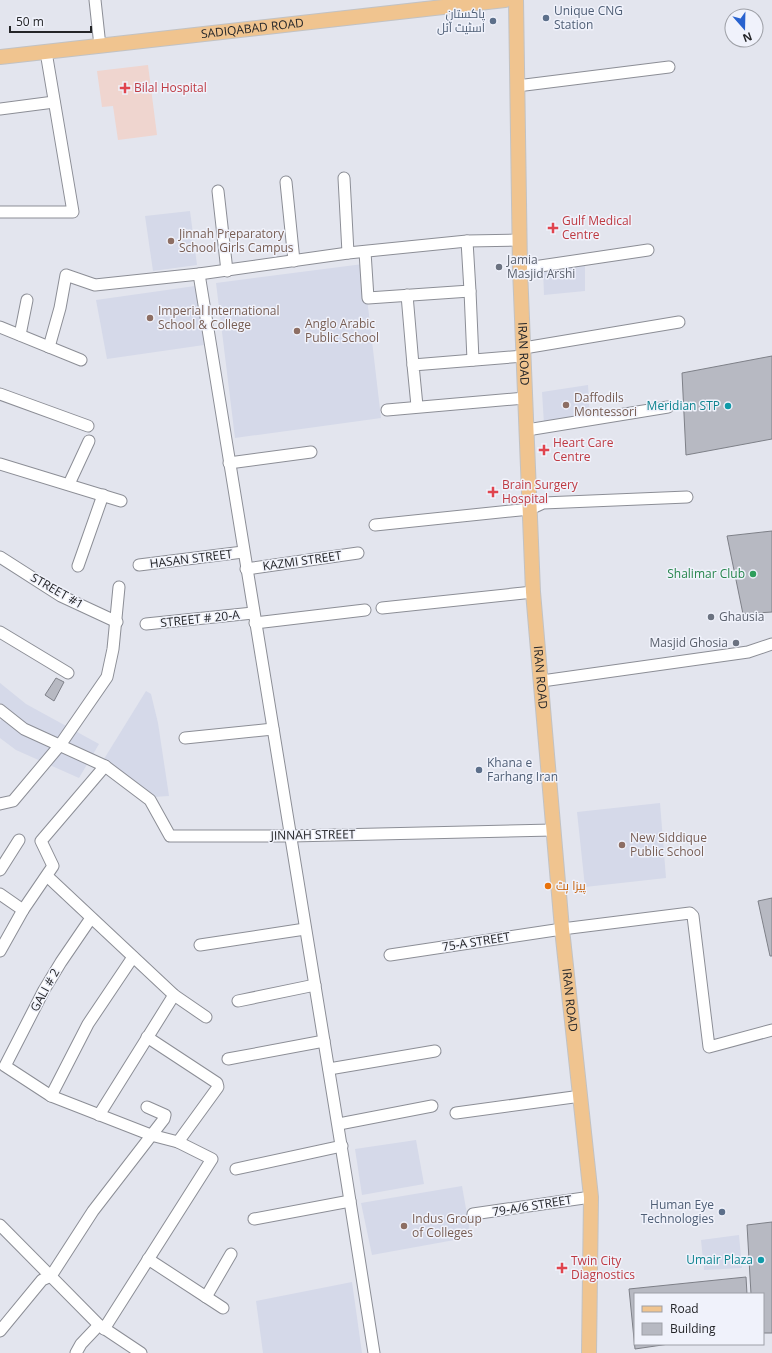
<svg xmlns="http://www.w3.org/2000/svg" width="772" height="1353" viewBox="0 0 772 1353" font-family="'Open Sans',Cairo,sans-serif">
<rect width="100%" height="100%" fill="#e3e5ee"/>
<g fill="#d5d9e9">
<polygon points="190,211 197,265 153,271 145,216"/>
<polygon points="585,263 585,291 544,295 543,269"/>
<polygon points="363,264 381,418 235,438 216,283"/>
<polygon points="195,286 204,345 107,359 96,300"/>
<polygon points="588,385 590,418 544,424 542,392"/>
<polygon points="0,683 26,704 99,744 79,778 16,750 0,738 0,721 8,710 0,703"/>
<polygon points="146,691 151,694 158,723 169,796 153,797 104,759"/>
<polygon points="660,803 666,878 585,887 577,812"/>
<polygon points="416,1140 424,1184 362,1195 355,1149"/>
<polygon points="462,1186 471,1237 372,1255 361,1203"/>
<polygon points="739,1235 742,1268 704,1270 701,1240"/>
<polygon points="352,1282 362,1353 263,1353 256,1301"/>
</g>
<polygon fill="#efd5cf" points="148,65 157,135 118,140 113,106 102,107 97,71"/>
<g fill="#b7b9c2" stroke="#7e8088">
<polygon points="772,356 772,439 686,455 682,373"/>
<polygon points="772,531 772,612 743,614 727,536"/>
<polygon points="56,678 64,682 54,701 45,695"/>
<polygon points="772,898 772,956 770,956 758,901"/>
<polygon points="772,1222 772,1333 763,1333 763,1294 751,1294 747,1225"/>
<polygon points="746,1277 747,1294 635,1294 635,1344 669,1344 635,1349 629,1289"/>
</g>
<g fill="none" stroke-linecap="round" stroke-linejoin="round">
<g stroke="#8c8e96" stroke-width="13">
<g id="minor">
<polyline points="95,0 100,46"/>
<polyline points="517,86 669,67"/>
<polyline points="0,109 54,102"/>
<polyline points="344,178 348,253"/>
<polyline points="286,182 294,261"/>
<polyline points="218,191 227,271"/>
<polyline points="0,212 73,212 46,52"/>
<polyline points="365,252 368,298 470,291 467,241"/>
<polyline points="520,269 648,250"/>
<path d="M199,274C256,634 318,993 374,1353"/>
<polyline points="470,291 473,360"/>
<polyline points="407,295 413,365"/>
<polyline points="0,327 81,360"/>
<polyline points="20,335 27,300"/>
<polyline points="49,347 60,308 66,275 95,285 199,274 348,253 467,241 519,240"/>
<polyline points="524,348 679,322"/>
<polyline points="0,394 88,426"/>
<polyline points="417,406 413,365 524,356"/>
<polyline points="387,410 525,398"/>
<polyline points="527,430 668,407"/>
<polyline points="229,463 311,452"/>
<polyline points="0,464 121,501"/>
<polyline points="69,484 89,441"/>
<polyline points="375,525 530,509 543,503 687,497"/>
<polyline points="0,557 61,596 117,622"/>
<polyline points="139,565 243,552"/>
<polyline points="78,566 103,495"/>
<polyline points="246,569 358,553"/>
<polyline points="382,608 533,592"/>
<polyline points="255,623 365,610"/>
<polyline points="146,624 253,613"/>
<polyline points="0,632 68,673"/>
<polyline points="542,681 748,652 772,644"/>
<polyline points="0,710 24,729 105,766 150,800 170,836 291,836 553,830"/>
<polyline points="185,738 273,729"/>
<polyline points="0,804 13,801 60,745 107,677 113,649 119,587"/>
<polyline points="0,870 19,840"/>
<polyline points="47,876 174,995 206,1017"/>
<polyline points="0,894 23,910"/>
<polyline points="91,918 61,962 44,990 5,1066 51,1096 151,1135 178,1142 212,1159 104,1329"/>
<polyline points="200,945 305,929"/>
<polyline points="0,951 23,910 53,866 41,841 105,766"/>
<polyline points="390,955 562,929 690,913 693,916 709,1047 772,1030"/>
<polyline points="238,1001 315,985"/>
<polyline points="147,1037 217,1083 218,1087 178,1142"/>
<polyline points="228,1059 324,1041"/>
<polyline points="329,1069 435,1051"/>
<polyline points="51,1096 88,1024 133,957"/>
<polyline points="456,1113 581,1096"/>
<polyline points="99,1115 174,995"/>
<polyline points="339,1124 432,1106"/>
<polyline points="236,1169 342,1146"/>
<polyline points="473,1214 591,1197"/>
<polyline points="254,1219 350,1201"/>
<polyline points="0,1225 99,1325 141,1353"/>
<polyline points="148,1259 223,1308"/>
<polyline points="206,1297 231,1254"/>
<polyline points="0,1331 42,1280 51,1276 93,1211 164,1119 165,1115 147,1107"/>
<polyline points="76,1353 81,1344 99,1325"/>
</g>
</g>
<g stroke="#c2c2c3" stroke-width="16">
<g id="major">
<path id="s1" d="M516,0L520,269L533,592L562,929L591,1197L589,1353"/>
<path id="s2" d="M0,57L505,0"/>
</g>
</g>
<use href="#minor" stroke="#fff" stroke-width="11"/>
<use href="#major" stroke="#f0c48f" stroke-width="14"/>
</g>
<g fill="#5c6f8a" stroke="#f0f2fb" stroke-width="1.5">
<circle cx="546" cy="18" r="4"/>
<circle cx="493" cy="21" r="4"/>
<circle cx="479" cy="770" r="4"/>
<circle cx="722" cy="1212" r="4"/>
</g>
<g fill="#e0444e" stroke="#f0f2fb" stroke-width="1.5">
<path d="M123 82h4v4h4v4h-4v4h-4v-4h-4v-4h4z"/>
<path d="M551 222h4v4h4v4h-4v4h-4v-4h-4v-4h4z"/>
<path d="M542 444h4v4h4v4h-4v4h-4v-4h-4v-4h4z"/>
<path d="M491 486h4v4h4v4h-4v4h-4v-4h-4v-4h4z"/>
<path d="M560 1262h4v4h4v4h-4v4h-4v-4h-4v-4h4z"/>
</g>
<g fill="#8d6e63" stroke="#f0f2fb" stroke-width="1.5">
<circle cx="171" cy="241" r="4"/>
<circle cx="150" cy="318" r="4"/>
<circle cx="297" cy="331" r="4"/>
<circle cx="566" cy="405" r="4"/>
<circle cx="622" cy="845" r="4"/>
<circle cx="404" cy="1226" r="4"/>
</g>
<g fill="#6b7280" stroke="#f0f2fb" stroke-width="1.5">
<circle cx="499" cy="267" r="4"/>
<circle cx="711" cy="617" r="4"/>
<circle cx="736" cy="643" r="4"/>
</g>
<g fill="#0f9aa8" stroke="#f0f2fb" stroke-width="1.5">
<circle cx="728" cy="406" r="4"/>
<circle cx="761" cy="1260" r="4"/>
</g>
<circle fill="#2e9e5b" stroke="#f0f2fb" stroke-width="1.5" cx="753" cy="574" r="4"/>
<circle fill="#e8710a" stroke="#f0f2fb" stroke-width="1.5" cx="548" cy="886" r="4"/>
<g text-anchor="middle" stroke-width="3" stroke-linejoin="round" paint-order="stroke">
<g font-size="12" fill="#4e5e75" stroke="#f0f2fb" text-anchor="start">
<text x="554" y="15">Unique CNG<tspan x="554" dy="14">Station</tspan></text>
<text x="485" y="18" text-anchor="end">پاکستان<tspan x="485" dy="14">اسٹیٹ آئل</tspan></text>
<text x="487" y="767">Khana e<tspan x="487" dy="14">Farhang Iran</tspan></text>
<text x="714" y="1209" text-anchor="end">Human Eye<tspan x="714" dy="14">Technologies</tspan></text>
</g>
<g font-size="12" fill="#242528" stroke="#f0f2fb">
<text dy="4" stroke="none"><textPath href="#s2" startOffset="254">SADIQABAD ROAD</textPath></text>
<text dy="4" stroke="none"><textPath href="#s1" startOffset="354">IRAN ROAD</textPath></text>
<text transform="translate(191 559) rotate(-7)" y="4">HASAN STREET</text>
<text transform="translate(302 561) rotate(-8)" y="4">KAZMI STREET</text>
<text transform="translate(57 591) rotate(30)" y="4">STREET #1</text>
<text transform="translate(200 619) rotate(-6)" y="4">STREET # 20-A</text>
<text dy="4" stroke="none"><textPath href="#s1" startOffset="678">IRAN ROAD</textPath></text>
<text transform="translate(313 835) rotate(-1)" y="4">JINNAH STREET</text>
<text transform="translate(476 942) rotate(-9)" y="4">75-A STREET</text>
<text transform="translate(45 990) rotate(-61)" y="4">GALI # 2</text>
<text dy="4" stroke="none"><textPath href="#s1" startOffset="1002">IRAN ROAD</textPath></text>
<text transform="translate(532 1206) rotate(-9)" y="4">79-A/6 STREET</text>
</g>
<g font-size="12" fill="#be3a42" stroke="#f0f2fb" text-anchor="start">
<text x="134" y="92">Bilal Hospital</text>
<text x="562" y="225">Gulf Medical<tspan x="562" dy="14">Centre</tspan></text>
<text x="553" y="447">Heart Care<tspan x="553" dy="14">Centre</tspan></text>
<text x="502" y="489">Brain Surgery<tspan x="502" dy="14">Hospital</tspan></text>
<text x="571" y="1265">Twin City<tspan x="571" dy="14">Diagnostics</tspan></text>
</g>
<g font-size="12" fill="#785e54" stroke="#f0f2fb" text-anchor="start">
<text x="179" y="238">Jinnah Preparatory<tspan x="179" dy="14">School Girls Campus</tspan></text>
<text x="158" y="315">Imperial International<tspan x="158" dy="14">School &amp; College</tspan></text>
<text x="305" y="328">Anglo Arabic<tspan x="305" dy="14">Public School</tspan></text>
<text x="574" y="402">Daffodils<tspan x="574" dy="14">Montessori</tspan></text>
<text x="630" y="842">New Siddique<tspan x="630" dy="14">Public School</tspan></text>
<text x="412" y="1223">Indus Group<tspan x="412" dy="14">of Colleges</tspan></text>
</g>
<g font-size="12" fill="#5b616d" stroke="#f0f2fb" text-anchor="start">
<text x="507" y="264">Jamia<tspan x="507" dy="14">Masjid Arshi</tspan></text>
<text x="719" y="621">Ghausia</text>
<text x="728" y="647" text-anchor="end">Masjid Ghosia</text>
</g>
<g font-size="12" fill="#0d838f" stroke="#f0f2fb" text-anchor="end">
<text x="720" y="410">Meridian STP</text>
<text x="753" y="1264">Umair Plaza</text>
</g>
<g font-size="12" fill="#27864d" stroke="#f0f2fb" text-anchor="end">
<text x="745" y="578">Shalimar Club</text>
</g>
<g font-size="12" fill="#c56008" stroke="#f0f2fb" text-anchor="start">
<text x="556" y="890">پیزا ہٹ</text>
</g>
</g>
<rect x="634" y="1293" width="130" height="52" fill="#f0f2fb" stroke="#9ea0a7"/>
<rect x="642" y="1306" width="20" height="6" fill="#f0c48f" stroke="#9ea0a7"/>
<text x="670" y="1313" font-size="12" fill="#242528">Road</text>
<rect x="642" y="1323" width="20" height="12" fill="#b7b9c2" stroke="#9ea0a7"/>
<text x="670" y="1333" font-size="12" fill="#242528">Building</text>
<g transform="translate(744 28) rotate(160)"><circle r="19" fill="#f0f2fb" stroke="#9ea0a7"/>
<path d="M0-3L7 15L0 10L-7 15Z" fill="#2862cf"/>
<text y="-6" font-size="11" font-weight="bold" text-anchor="middle" fill="#242528">N</text>
</g>
<path d="M10 26v6h81v-6" fill="none" stroke="#242528" stroke-width="2"/>
<text x="16" y="26" font-size="12" fill="#242528" stroke="#f0f2fb" stroke-width="3" paint-order="stroke">50 m</text>
</svg>
